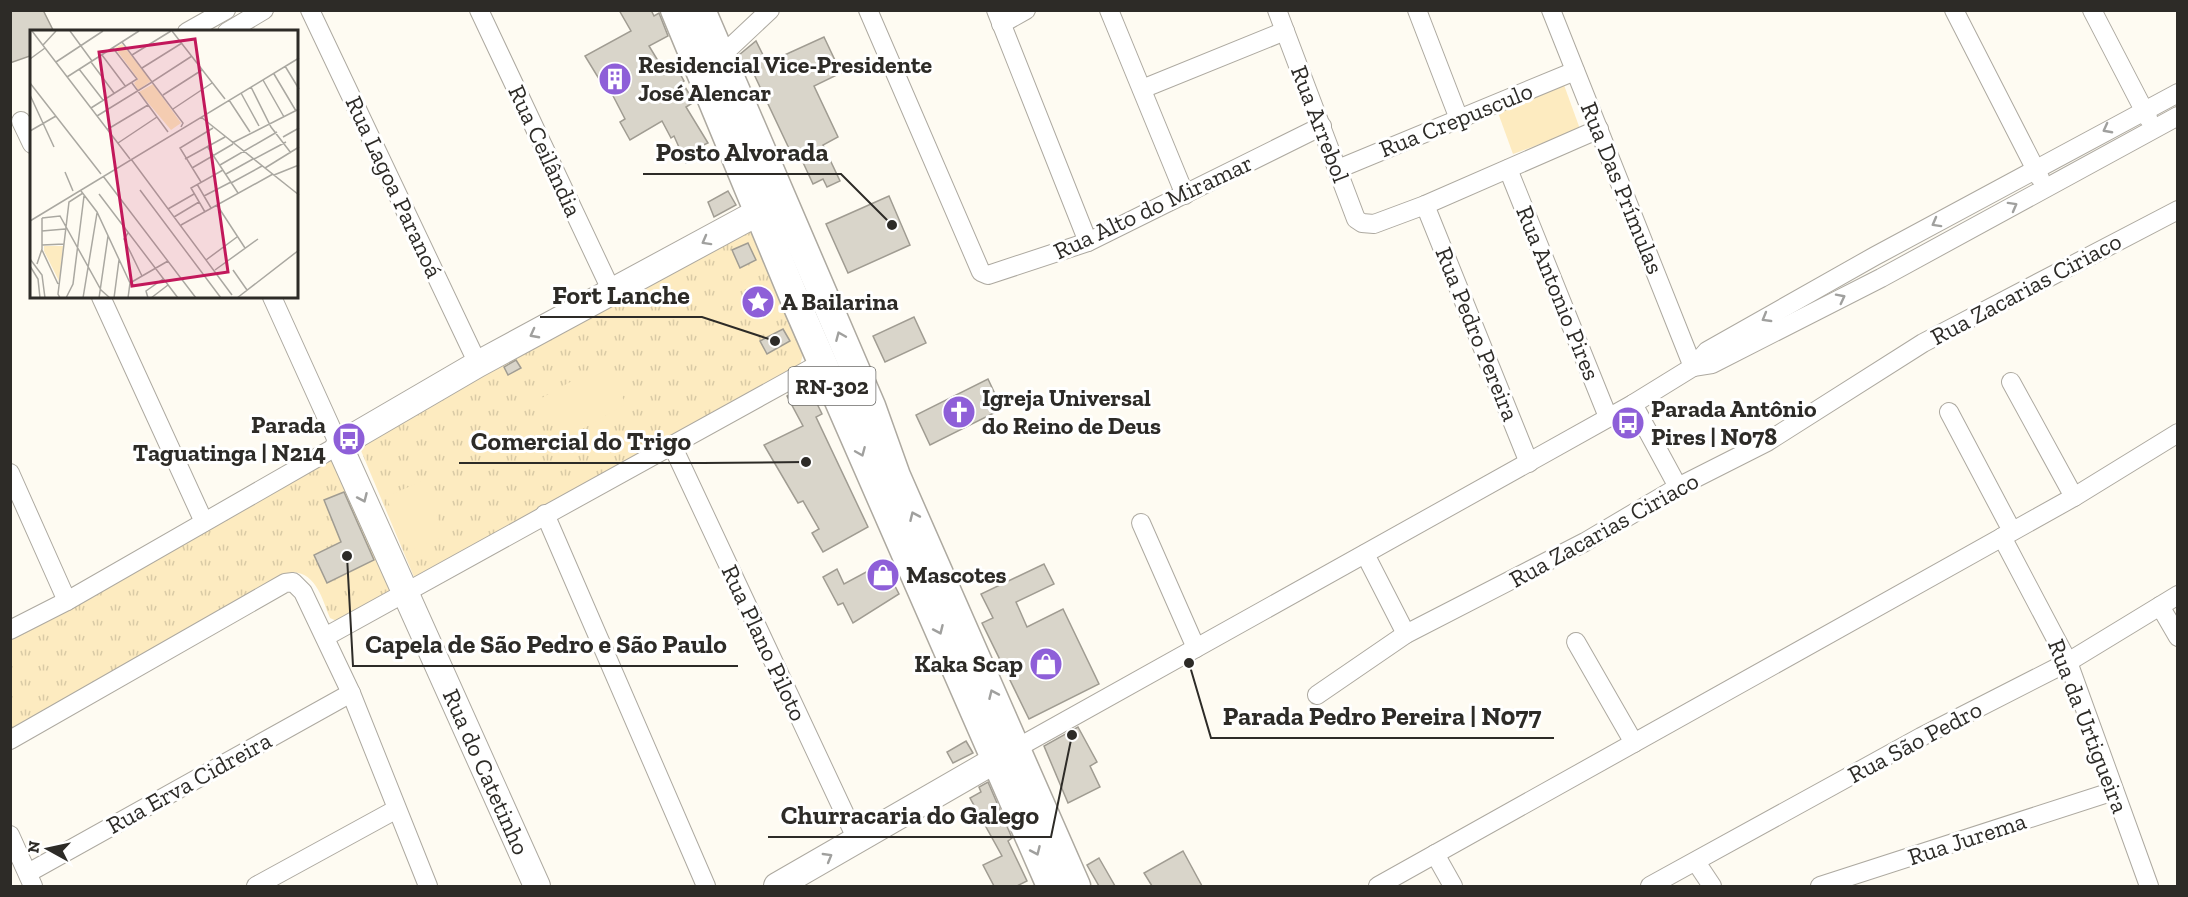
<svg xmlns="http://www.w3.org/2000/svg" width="2188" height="897" viewBox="0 0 2188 897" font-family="'Zilla Slab',serif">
<defs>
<pattern id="park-tufts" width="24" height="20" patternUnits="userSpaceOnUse" patternTransform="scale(1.5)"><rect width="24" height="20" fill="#fdebc0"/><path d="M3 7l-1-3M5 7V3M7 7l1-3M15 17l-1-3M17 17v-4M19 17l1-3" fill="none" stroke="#d9caa5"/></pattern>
</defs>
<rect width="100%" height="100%" fill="#fefbf2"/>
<g fill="url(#park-tufts)">
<polygon points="754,228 807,339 800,365 414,577 357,441"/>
<path d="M337,457L397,588L339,622L330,618C322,599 317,574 293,572L11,732V638Z"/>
</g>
<g fill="#fdebc0">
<polygon points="1564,85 1580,129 1513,154 1497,110"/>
<polygon points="604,363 626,404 563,440 540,399"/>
<polygon points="422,481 445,536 409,551 386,497"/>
</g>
<g fill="#d9d5ca" stroke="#a09c92" stroke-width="1.5">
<polygon points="10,10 43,10 54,32 32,32 30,56 10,63"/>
<polygon points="619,10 651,10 654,16 659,13 668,36 649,46 663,69 674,63 684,81 682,82 694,102 686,107 708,143 699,147 703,155 686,163 674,136 671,138 662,121 630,140 620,122 625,119 610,90 607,92 585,56 631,31"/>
<polygon points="824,37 841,73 814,86 838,137 823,145 840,181 827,187 823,179 813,184 800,156 794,159 752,70 748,72 739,55 756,41 767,63"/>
<polygon points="728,191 736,205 714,217 708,202"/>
<polygon points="889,196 910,245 848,273 826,224"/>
<polygon points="748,243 756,260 740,268 732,250"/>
<polygon points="914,317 926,343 885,362 873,336"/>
<polygon points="783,329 790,341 767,354 760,341"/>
<polygon points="516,360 521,368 508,375 504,367"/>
<polygon points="988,379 1002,409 930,445 916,415"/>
<polygon points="808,385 822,414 816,417 868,527 823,552 812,533 819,529 803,501 798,503 764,445 803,426 787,396"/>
<polygon points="344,492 374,560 327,583 314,555 341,542 324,500"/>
<polygon points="883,563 899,594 853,623 843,603 838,605 823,577 837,569 844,584"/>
<polygon points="1044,564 1054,584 1016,602 1027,627 1063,609 1099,684 1029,719 982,623 993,618 981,594"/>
<polygon points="1078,727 1097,762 1090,766 1100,787 1068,803 1044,746"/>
<polygon points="966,741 973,753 953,763 947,752"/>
<polygon points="988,782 1012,838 1008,841 1027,881 1017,886 994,886 983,865 1002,856 970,798 981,792 979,787"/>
<polygon points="1183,851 1202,886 1152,886 1144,873"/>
<polygon points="1099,858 1115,886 1099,886 1087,865"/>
</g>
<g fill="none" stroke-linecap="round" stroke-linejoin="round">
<g stroke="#ada9a0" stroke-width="20">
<g id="street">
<polyline points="310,10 478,364"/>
<polyline points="479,10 612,292"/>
<polyline points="868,10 981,272 988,275 1088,242 1322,126"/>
<polyline points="996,10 1088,242"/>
<polyline points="1109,10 1185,195"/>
<polyline points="1277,10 1356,219 1362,223 1374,224 1425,205 1599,129"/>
<polyline points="1417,10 1459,119"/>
<polyline points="1551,10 1693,367"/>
<polyline points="1954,10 2040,178"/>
<polyline points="2092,10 2148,118"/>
<polyline points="1001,24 1026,10"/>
<polyline points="187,32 226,10"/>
<polyline points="227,32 264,10"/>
<polyline points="720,57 770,10"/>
<polyline points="1142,89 1285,31"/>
<polyline points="21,121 32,144"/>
<polyline points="1338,169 1575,71"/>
<polyline points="1508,169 1608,417"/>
<polyline points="1425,205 1529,463"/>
<polyline points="101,297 204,522"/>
<polyline points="1693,367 1712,364 1881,278 2178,116"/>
<polyline points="2011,382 2074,497"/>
<polyline points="1633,404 1678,487"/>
<polyline points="1949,412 2012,531"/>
<polyline points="672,445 857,840"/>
<polyline points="10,473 67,601"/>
<polyline points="545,514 706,886"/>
<polyline points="1141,523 1196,648"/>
<polyline points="2002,537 2068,662 2149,886"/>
<polyline points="1365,554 1406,634"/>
<polyline points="2160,606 2178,637"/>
<polyline points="10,630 67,601 339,445 272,297"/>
<polyline points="325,637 821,363"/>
<polyline points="1576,642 1634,743"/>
<polyline points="1317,695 1406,634 1585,542 1678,487 1767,442 1923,343 2178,210"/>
<polyline points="10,740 285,583 293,582 303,592 351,693 428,886"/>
<polyline points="1017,748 1633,404 1693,367 1707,351 1875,256 2178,93"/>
<polyline points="10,835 33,886"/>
<polyline points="1435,854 1453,886"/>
<polyline points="1696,862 1712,886"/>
<polyline points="28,873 351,693"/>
<polyline points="256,886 395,810"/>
<polyline points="1378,886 2074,497 2178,433"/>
<polyline points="1650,886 1921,737 2068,662 2178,595"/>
<polyline points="1820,886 2114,791"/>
</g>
</g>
<g stroke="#ada9a0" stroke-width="28">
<g id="secondary">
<polyline points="537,886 339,445 478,364 757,213"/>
<polyline points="777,886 1013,750"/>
</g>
</g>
<g stroke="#ada9a0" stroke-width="31">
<g id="primary">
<polyline points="675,10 798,307 1051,886"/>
<polyline points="701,10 871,406 896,476 1076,886"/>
</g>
</g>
<use href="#street" stroke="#fff" stroke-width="18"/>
<use href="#secondary" stroke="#fff" stroke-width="26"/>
<use href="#primary" stroke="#fff" stroke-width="28"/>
</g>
<defs><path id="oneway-chevron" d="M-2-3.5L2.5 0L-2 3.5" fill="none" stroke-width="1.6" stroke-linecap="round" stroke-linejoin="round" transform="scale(1.5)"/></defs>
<g stroke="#a0a09e">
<use href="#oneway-chevron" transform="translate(2107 129) rotate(152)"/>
<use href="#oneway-chevron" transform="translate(2013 206) rotate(-29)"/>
<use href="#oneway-chevron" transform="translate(1936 223) rotate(151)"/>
<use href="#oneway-chevron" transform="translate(706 241) rotate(151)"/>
<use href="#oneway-chevron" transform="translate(1841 298) rotate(-27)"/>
<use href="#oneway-chevron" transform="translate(1766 318) rotate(150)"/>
<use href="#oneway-chevron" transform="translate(534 334) rotate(152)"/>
<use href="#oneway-chevron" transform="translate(840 336) rotate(-113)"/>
<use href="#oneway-chevron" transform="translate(861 452) rotate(67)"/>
<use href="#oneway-chevron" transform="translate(363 498) rotate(66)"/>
<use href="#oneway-chevron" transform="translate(914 516) rotate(-114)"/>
<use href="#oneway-chevron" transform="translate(939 630) rotate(66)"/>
<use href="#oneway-chevron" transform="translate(993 694) rotate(-114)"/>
<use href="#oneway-chevron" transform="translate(1036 851) rotate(66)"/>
<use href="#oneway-chevron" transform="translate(828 857) rotate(-30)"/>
</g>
<defs>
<g id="building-disc" transform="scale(1.725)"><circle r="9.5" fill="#8e5fd8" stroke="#fff"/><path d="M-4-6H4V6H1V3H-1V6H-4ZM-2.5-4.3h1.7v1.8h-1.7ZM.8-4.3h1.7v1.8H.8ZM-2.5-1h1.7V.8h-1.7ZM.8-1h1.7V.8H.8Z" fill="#fff"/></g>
<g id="sight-disc" transform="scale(1.725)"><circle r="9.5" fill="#8e5fd8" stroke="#fff"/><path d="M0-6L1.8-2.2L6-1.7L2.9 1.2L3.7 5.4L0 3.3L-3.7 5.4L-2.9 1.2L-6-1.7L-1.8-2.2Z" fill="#fff"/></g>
<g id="church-disc" transform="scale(1.725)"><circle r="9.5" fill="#8e5fd8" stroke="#fff"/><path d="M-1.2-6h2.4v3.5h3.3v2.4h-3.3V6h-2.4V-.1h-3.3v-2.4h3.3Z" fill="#fff"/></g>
<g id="bus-disc" transform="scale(1.725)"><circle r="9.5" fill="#8e5fd8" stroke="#fff"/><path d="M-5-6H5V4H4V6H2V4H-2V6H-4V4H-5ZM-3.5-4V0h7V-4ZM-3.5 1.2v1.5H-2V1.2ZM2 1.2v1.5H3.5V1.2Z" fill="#fff"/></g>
<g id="shop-disc" transform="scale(1.725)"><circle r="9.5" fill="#8e5fd8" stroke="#fff"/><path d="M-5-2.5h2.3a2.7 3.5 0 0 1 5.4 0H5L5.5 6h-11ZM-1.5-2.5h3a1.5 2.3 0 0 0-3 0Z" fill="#fff"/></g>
</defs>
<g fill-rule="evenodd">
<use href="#building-disc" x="615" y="79"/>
<use href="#sight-disc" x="758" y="302"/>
<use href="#church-disc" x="959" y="412"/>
<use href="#bus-disc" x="1628" y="423"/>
<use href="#bus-disc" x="349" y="439"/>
<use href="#shop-disc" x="883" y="575"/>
<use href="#shop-disc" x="1046" y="664"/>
</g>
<g text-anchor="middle" stroke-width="6" stroke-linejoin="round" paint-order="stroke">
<rect fill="#fff" stroke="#6c6b68" stroke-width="1.5" x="788.5" y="367" width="87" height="38" rx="4.5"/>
<g font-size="22" font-weight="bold" fill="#2d2b27">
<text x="832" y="394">RN-302</text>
</g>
<g font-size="24" font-weight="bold" fill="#2d2b27" stroke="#fff" text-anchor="start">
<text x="638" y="73">Residencial Vice-Presidente<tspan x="638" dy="28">José Alencar</tspan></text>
<text x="781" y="310">A Bailarina</text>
<text x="982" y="406">Igreja Universal<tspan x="982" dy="28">do Reino de Deus</tspan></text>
<text x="1651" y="417">Parada Antônio<tspan x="1651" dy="28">Pires | N078</tspan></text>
<text x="326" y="433" text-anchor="end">Parada<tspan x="326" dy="28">Taguatinga | N214</tspan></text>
<text x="906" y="583">Mascotes</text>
<text x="1023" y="672" text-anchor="end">Kaka Scap</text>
</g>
<g font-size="24" fill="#2d2b27" stroke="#fff">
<text transform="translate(1456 120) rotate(-22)" y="8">Rua Crepusculo</text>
<text transform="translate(1320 124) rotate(69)" y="8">Rua Arrebol</text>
<text transform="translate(545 151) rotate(65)" y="8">Rua Ceilândia</text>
<text transform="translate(394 187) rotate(65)" y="8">Rua Lagoa Paranoá</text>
<text transform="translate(1622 188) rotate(68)" y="8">Rua Das Prímulas</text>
<text transform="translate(1153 207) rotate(-25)" y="8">Rua Alto do Miramar</text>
<text transform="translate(2026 289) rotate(-28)" y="8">Rua Zacarias Ciriaco</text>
<text transform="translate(1558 293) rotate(68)" y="8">Rua Antonio Pires</text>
<text transform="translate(1477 334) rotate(68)" y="8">Rua Pedro Pereira</text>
<text transform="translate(1604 530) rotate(-29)" y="8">Rua Zacarias Ciriaco</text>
<text transform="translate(764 643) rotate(65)" y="8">Rua Plano Piloto</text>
<text transform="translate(2088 726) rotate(69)" y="8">Rua da Urtigueira</text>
<text transform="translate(1915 742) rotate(-28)" y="8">Rua São Pedro</text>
<text transform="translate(486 772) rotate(66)" y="8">Rua do Catetinho</text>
<text transform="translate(189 783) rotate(-29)" y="8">Rua Erva Cidreira</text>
<text transform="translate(1967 839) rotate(-18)" y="8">Rua Jurema</text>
</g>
</g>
<g transform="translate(30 30)">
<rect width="268" height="268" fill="#fefbf2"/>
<path d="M92,14L121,51L108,60L104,53L108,49L85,18ZM123,54L151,93L141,100L109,62ZM14,216H33L29,251L14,221Z" fill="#fdebc0"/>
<path fill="none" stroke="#aaa8a1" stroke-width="1.5" d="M2,1L100,129M40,1L62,31M142,1L195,69M92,12L122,52L162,26M13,15L26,1M72,25L96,57M102,25L141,1M0,29L15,18M26,32L73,1M61,32L84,63M255,36L269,59M112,38L152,13M49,39L73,70M244,44L266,81M37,47L109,1M233,50L254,87M0,53L71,144M102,53L138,102M221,57L241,97L261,123M211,63L229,96M0,65L24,117M133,65L172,40M199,70L220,102M61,78L107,49L83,18M143,79L182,53M67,86L122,52L153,93L151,97M171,87L269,165M78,99L118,75M0,101L26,86M253,107L269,98M88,113L127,87M202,113L269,79M177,116L208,163M101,129L202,265M155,129L195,107M224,129L256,112M190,135L247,102M162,138L203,114M235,138L269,117M35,142L43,161M196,144L223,129M244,145L269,135M73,146L166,268M171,152L150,118L183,98M201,153L232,136M167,154L181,178M110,160L191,268M51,161L67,182L100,253L98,268M69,164L148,268M174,166L201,152M187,175L215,218M138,179L164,164M175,182L161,158L193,140M144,187L169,172M12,188L30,186L71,260L80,268M0,191L269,28M151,195L243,144M12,201L35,199M98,203L94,209L112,246M12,215L34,214M12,220L28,254M0,229L12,245L15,268M176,230L207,207M7,234L12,219V188M0,236L8,249L10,268M185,240L228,209M203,240L217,260M100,253L138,231M30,268L28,264L39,172L53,163M36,268L43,254L54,166M53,268L67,183M69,268L78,206M84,268L89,230M118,268L116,261L133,249M121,268L138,255M207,268L269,220"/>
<path fill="#c2185b" fill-opacity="0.15" stroke="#c2185b" stroke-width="3" d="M165,9L198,242L102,256L69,22Z"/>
<rect width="268" height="268" fill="none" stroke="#2d2b27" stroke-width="3"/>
</g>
<path fill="none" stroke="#2d2b27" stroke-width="2" d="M892 225L841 174H643M775 341L702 317H540M806 462L703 463H459M347 556L353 666H738M1189 663L1211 738H1554M1072 735L1051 837H768"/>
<g fill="#2d2b27" stroke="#fff" stroke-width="2">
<circle cx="892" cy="225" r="6"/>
<circle cx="775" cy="341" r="6"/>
<circle cx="806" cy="462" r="6"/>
<circle cx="347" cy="556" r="6"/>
<circle cx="1189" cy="663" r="6"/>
<circle cx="1072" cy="735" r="6"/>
</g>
<g font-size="26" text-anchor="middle" font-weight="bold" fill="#2d2b27" stroke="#fff" stroke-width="6" stroke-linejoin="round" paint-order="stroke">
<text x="742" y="161">Posto Alvorada</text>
<text x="621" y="304">Fort Lanche</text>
<text x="581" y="450">Comercial do Trigo</text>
<text x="546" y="653">Capela de São Pedro e São Paulo</text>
<text x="1382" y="725">Parada Pedro Pereira | N077</text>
<text x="910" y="824">Churracaria do Galego</text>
</g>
<rect width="2188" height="897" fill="none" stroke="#2d2b27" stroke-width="24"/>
<g transform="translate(48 849) rotate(278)" stroke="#ffffff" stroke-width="4.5" paint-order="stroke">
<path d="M0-4.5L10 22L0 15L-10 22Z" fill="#2d2b27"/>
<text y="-9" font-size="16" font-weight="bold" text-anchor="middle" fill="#2d2b27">N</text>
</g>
</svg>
